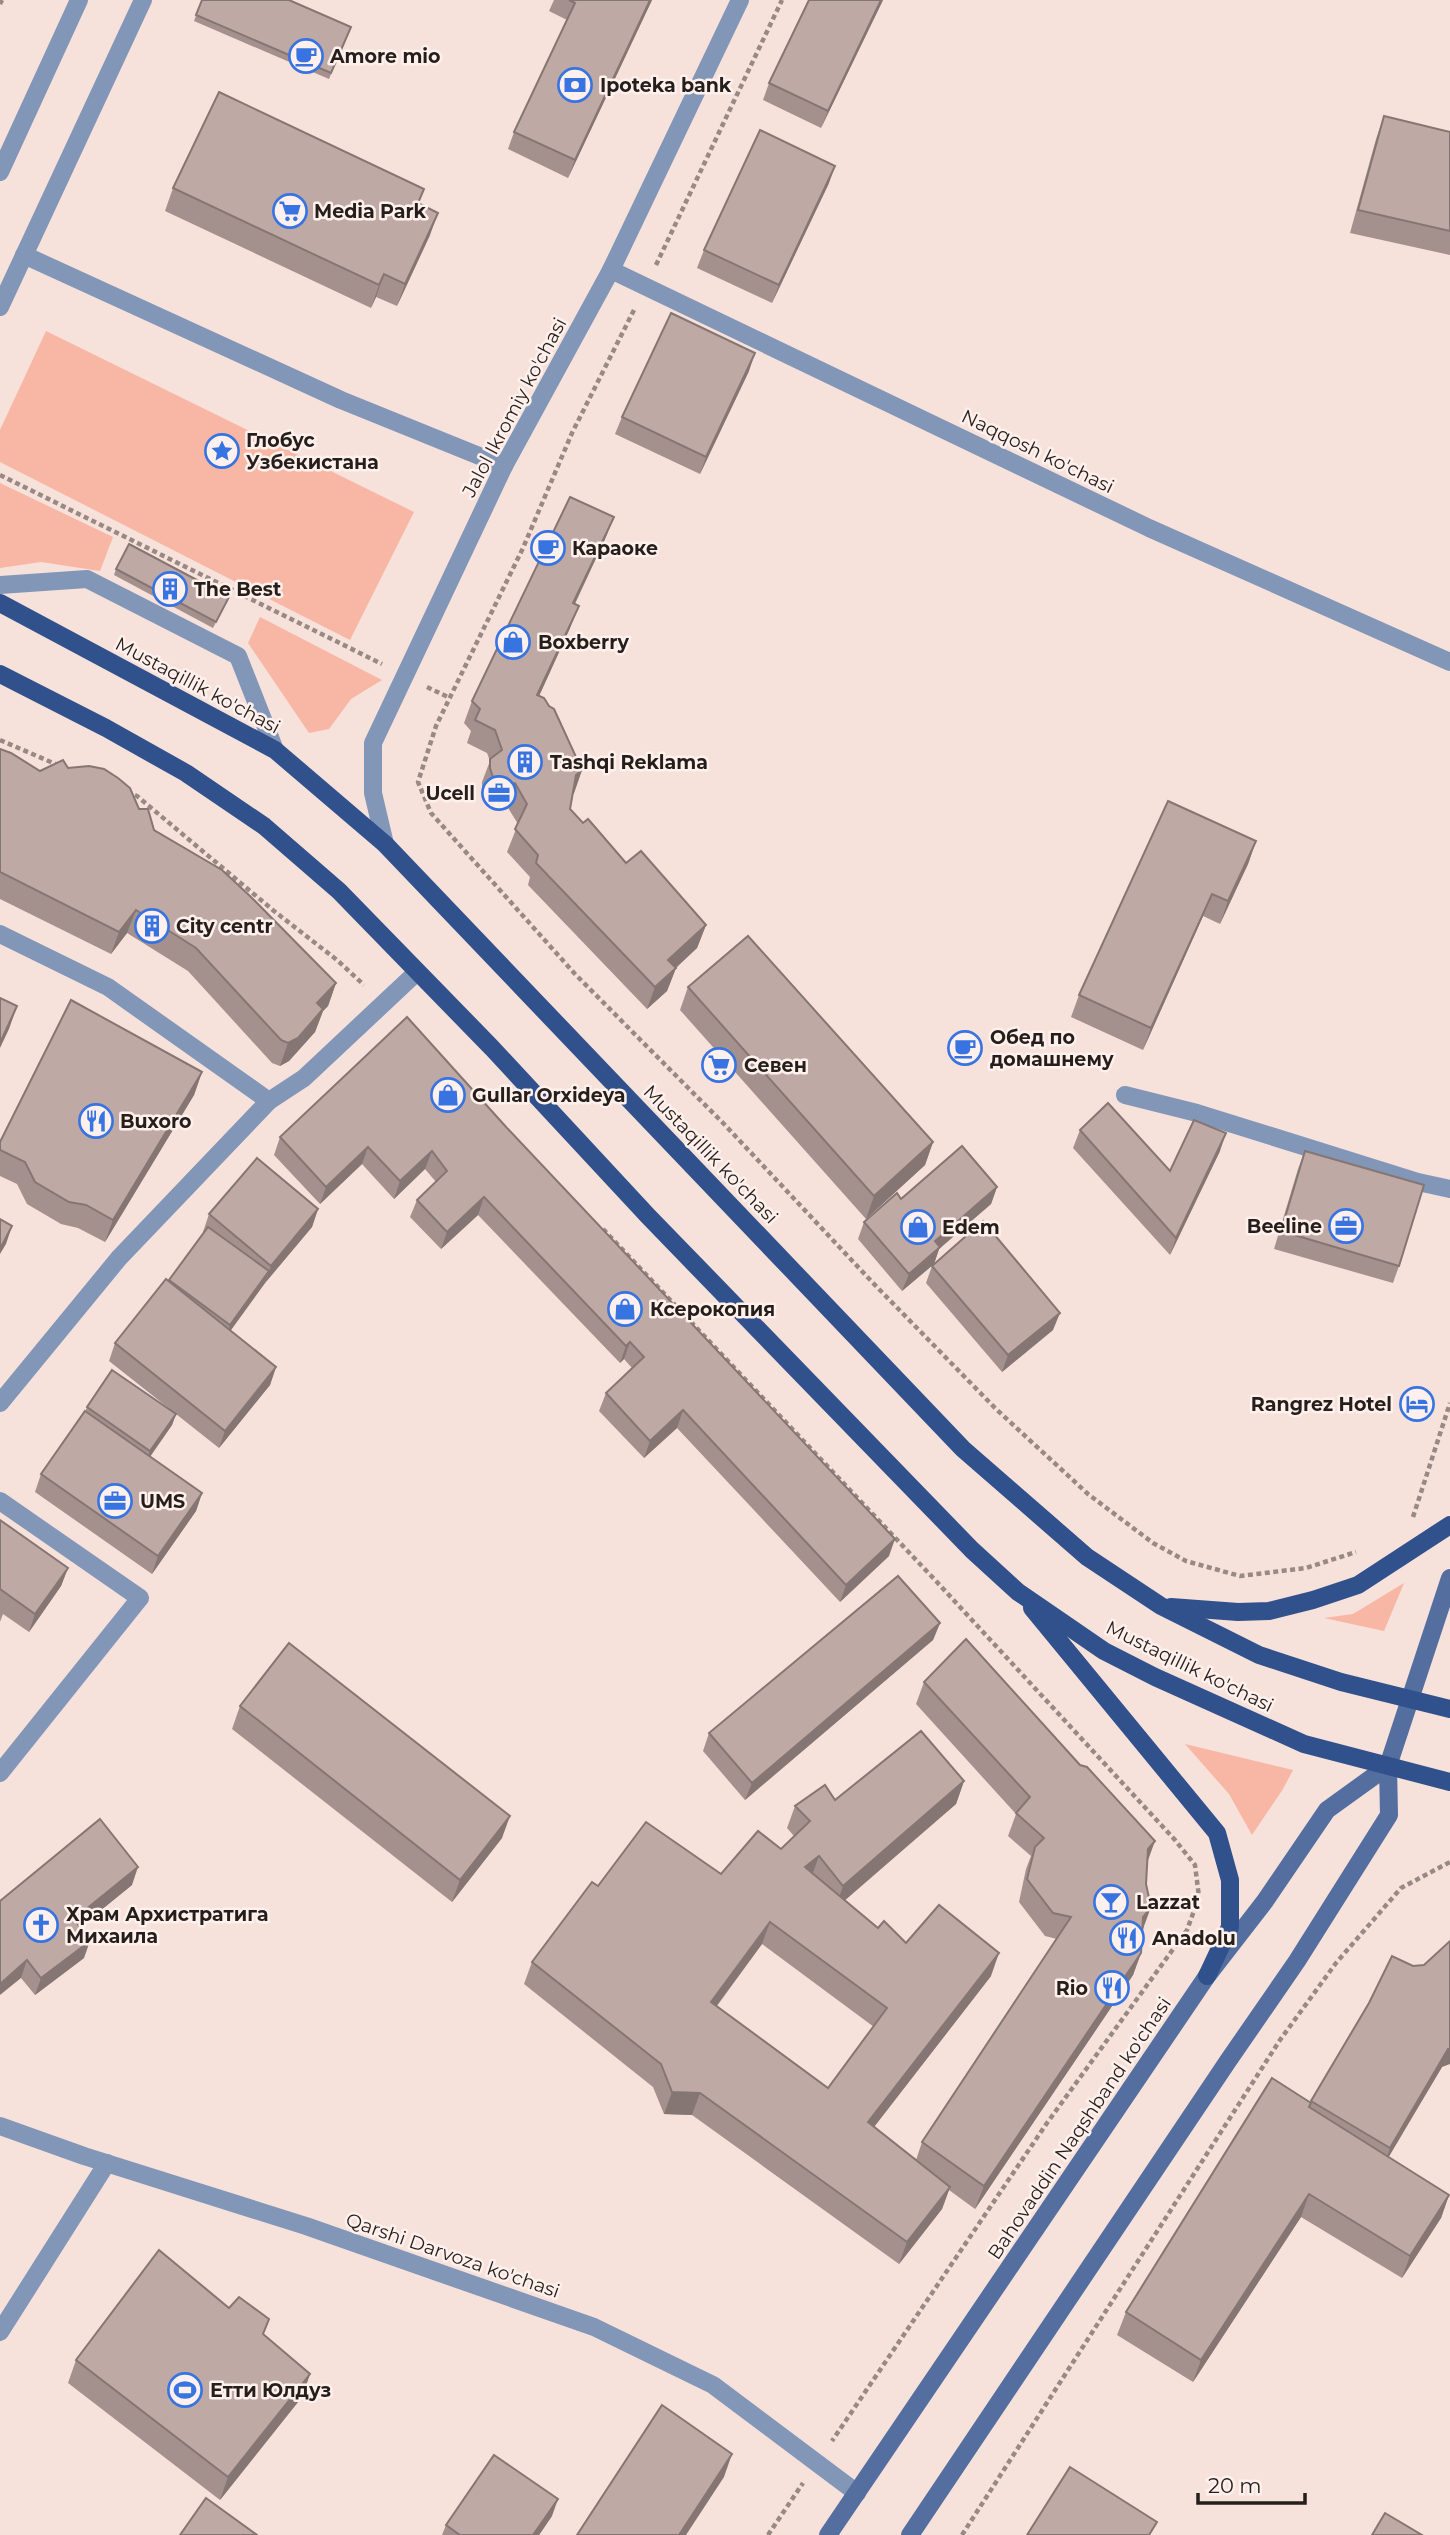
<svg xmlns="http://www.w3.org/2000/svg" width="1450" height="2535" viewBox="0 0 1450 2535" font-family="Montserrat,sans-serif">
<rect width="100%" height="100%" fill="#f7e1db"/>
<g fill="#f8b6a4">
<polygon points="46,331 414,512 350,640 0,462 0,430"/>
<polygon points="0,483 113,537 100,571 41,562 0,568"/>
<polygon points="260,617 382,680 351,699 329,729 309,733 248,643"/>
<polygon points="1404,1583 1384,1631 1324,1618 1353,1614"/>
<polygon points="1185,1744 1293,1770 1283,1789 1252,1835 1229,1794"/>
</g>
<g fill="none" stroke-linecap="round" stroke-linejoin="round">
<g stroke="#988984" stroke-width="4.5" stroke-dasharray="5 3.5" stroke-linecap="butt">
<polyline points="0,4 2,0"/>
<polyline points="656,265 782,0"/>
<polyline points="634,310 572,433 523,548 436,726 418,782 431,813 575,974 724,1124 874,1284 996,1409 1088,1494 1153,1543 1186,1561 1240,1576 1306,1568 1356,1552"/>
<polyline points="0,475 382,664"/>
<polyline points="427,687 450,698"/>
<polyline points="0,740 60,766"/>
<polyline points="127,792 137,796 274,911 337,960 364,985"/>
<polyline points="603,1229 936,1581 1175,1840 1195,1865 1199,1897 1187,1930 1047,2123 832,2441"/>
<polyline points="1413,1517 1450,1403"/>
<polyline points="768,2535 803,2483"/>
<polyline points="962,2535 1280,2040 1336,1963 1401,1888 1450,1862"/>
</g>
<g stroke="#8296b8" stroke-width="18">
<polyline points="24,255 341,400 504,466"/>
<polyline points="0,585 87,579 238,656 275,750"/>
<polyline points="0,934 108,987 269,1101"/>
<polyline points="1125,1095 1197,1113 1418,1182 1450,1189"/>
<polyline points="0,1403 119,1258 269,1101 304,1078 417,972"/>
<polyline points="0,1501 140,1598 0,1773"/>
<polyline points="0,2126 84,2156 306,2226 594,2327 713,2385 857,2493"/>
<polyline points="0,2332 107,2163"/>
</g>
<polyline stroke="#8296b8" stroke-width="18" points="611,270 1149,528 1450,662"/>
<g stroke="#8296b8" stroke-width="18">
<polyline points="0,172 79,0"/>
<polyline points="0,307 143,0"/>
<polyline points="385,844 373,793 373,743 504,466 611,270 740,0"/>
</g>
<g stroke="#536e9f" stroke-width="18">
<polyline points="828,2535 1207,1976 1265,1901 1327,1810 1388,1766"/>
<polyline points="910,2535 1228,2061 1297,1961 1389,1815 1388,1766 1450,1578"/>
</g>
<g stroke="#31518c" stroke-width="18">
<polyline points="0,603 275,750 385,844 963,1449 1087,1557 1161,1606 1259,1655 1341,1682 1450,1709"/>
<polyline points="0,674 106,728 186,773 264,826 339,891 492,1048 648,1216 972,1550 1018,1592 1104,1651 1155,1677 1304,1744 1450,1782"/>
<polyline points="1171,1607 1238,1612 1269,1611 1313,1600 1358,1585 1450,1525"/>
<polyline points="1032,1608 1217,1833 1230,1880 1230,1927 1207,1976"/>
</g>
</g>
<g fill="#a4918d" fill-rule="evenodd">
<polygon points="202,0 351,27 329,79 194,21"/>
<polygon points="554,0 652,0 568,178 508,149 514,132 567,20 549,11"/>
<polygon points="883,0 821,128 763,100 769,83"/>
<polygon points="1384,116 1450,132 1450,255 1350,233 1376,139"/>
<polygon points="829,183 772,303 697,268 704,250"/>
<polygon points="173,188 419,203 430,235 397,306 376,297 371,308 165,211"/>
<polygon points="749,371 700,474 615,434 622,417"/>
<polygon points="614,517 605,539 575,604 570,628 539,696 582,770 574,793 573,794 570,809 583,823 626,863 706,925 697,948 676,968 667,991 647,1009 528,885 530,877 507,852 518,824 507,806 499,810 487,806 482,790 482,782 490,761 487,753 467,743 471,731 464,723 472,701"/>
<polygon points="116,569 229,597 213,628 114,575"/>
<polygon points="0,749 40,771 68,768 139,809 154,830 336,983 328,1006 323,1011 315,1032 289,1061 280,1066 272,1063 188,971 127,933 111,954 0,899"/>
<polygon points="1256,841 1248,864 1220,924 1203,916 1143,1050 1071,1017 1079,995"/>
<polygon points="688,987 933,1142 925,1165 866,1219 680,1010"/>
<polygon points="407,1017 889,1556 840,1602 677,1428 644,1458 599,1411 606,1393 632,1368 624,1359 620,1363 478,1215 441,1249 410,1217 417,1200 436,1182 425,1169 394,1199 362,1164 320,1204 274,1155 280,1137"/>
<polygon points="202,1072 194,1095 105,1242 78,1228 61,1224 27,1204 17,1184 0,1176 0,1142"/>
<polygon points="1080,1130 1170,1171 1220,1151 1170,1255 1073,1148"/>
<polygon points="1305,1151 1399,1266 1393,1283 1274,1249 1298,1169"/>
<polygon points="997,1187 991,1204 939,1249 934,1264 902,1291 858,1239 864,1222 901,1199"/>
<polygon points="318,1209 312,1227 265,1283 230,1331 276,1367 270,1385 219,1448 176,1414 172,1425 150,1457 202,1493 196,1511 152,1574 35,1492 41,1474 85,1412 87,1407 171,1410 109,1361 115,1343 169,1282 204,1232 203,1232 209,1214"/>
<polygon points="932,1266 1053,1330 1002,1372 926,1283"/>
<polygon points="0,1520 68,1568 61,1586 29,1632 3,1614 0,1622"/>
<polygon points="940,1623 933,1640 745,1800 703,1751 709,1733"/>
<path d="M924,1682L1147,1862L1141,1953L1133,1975L975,2209L949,2190L942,2209L899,2264L692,2115L664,2114L653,2087L524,1984L532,1962L598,1886L721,1874L781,1849L794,1836L787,1828L795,1806L964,1781L956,1804L844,1900L878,1928L906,1943L991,1976L874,2127L916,2160L922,2142L1057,1939L1045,1936L1019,1902L1026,1869L1031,1856L1008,1836L1016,1814L916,1704ZM762,1944L874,2027L828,2088L717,2006Z"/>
<polygon points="240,1706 502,1838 452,1902 232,1729"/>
<polygon points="132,1885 80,1927 84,1958 35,1995 21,1978 0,1901"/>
<polygon points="1369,2003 1442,2067 1388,2157 1449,2195 1441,2218 1402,2278 1301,2217 1193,2382 1117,2335 1126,2312 1311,2102"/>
<polygon points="229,2308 269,2319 263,2334 310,2374 302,2397 220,2500 68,2383 76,2360"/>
<polygon points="552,2516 539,2535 442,2535 446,2525"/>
</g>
<g fill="#867673">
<polygon points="650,0 652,0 568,178 575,160"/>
<polygon points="881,0 883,0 821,128 828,111"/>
<polygon points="835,166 829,183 772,303 779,285"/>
<polygon points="438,213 430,235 397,306 405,284"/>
<polygon points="384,274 376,297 371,308 379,285"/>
<polygon points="755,353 749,371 700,474 706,457"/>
<polygon points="614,517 605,539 564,626 573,603"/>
<polygon points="579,606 570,628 529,718 537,695"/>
<polygon points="582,770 574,793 567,798 576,775"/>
<polygon points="515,783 507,806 499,810 508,787"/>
<polygon points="1256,841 1248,864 1220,924 1228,901"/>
<polygon points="1212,894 1203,916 1143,1050 1151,1028"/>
<polygon points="136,910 127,933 111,954 119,932"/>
<polygon points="706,925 697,948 671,972 676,968 667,991 647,1009 655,987 668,960"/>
<polygon points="336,983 328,1006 323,1011 315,1032 289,1061 280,1066 288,1043 317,1003"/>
<polygon points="17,1006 9,1029 0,1048 0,1043"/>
<polygon points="202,1072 194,1095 105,1242 113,1220"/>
<polygon points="1226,1133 1220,1151 1170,1255 1176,1238"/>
<polygon points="933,1142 925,1165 866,1219 874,1196"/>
<polygon points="368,1147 362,1164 320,1204 326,1187"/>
<polygon points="432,1151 425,1169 394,1199 400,1181"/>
<polygon points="997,1187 991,1204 939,1249 934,1264 902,1291 909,1274 935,1241"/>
<polygon points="484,1197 478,1215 441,1249 447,1232"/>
<polygon points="318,1209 312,1227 265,1283 271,1266"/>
<polygon points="12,1226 6,1244 0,1254 0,1249"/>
<polygon points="269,1271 265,1283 226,1337 230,1325"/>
<polygon points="1060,1313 1053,1330 1002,1372 1008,1355"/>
<polygon points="630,1342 624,1359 620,1363 626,1346"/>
<polygon points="276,1367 270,1385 219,1448 225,1431"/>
<polygon points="683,1410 677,1428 644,1458 650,1441"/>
<polygon points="176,1414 172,1425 146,1462 150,1451"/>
<polygon points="202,1493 196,1511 152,1574 158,1556"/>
<polygon points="895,1539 889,1556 840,1602 846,1585"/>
<polygon points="68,1568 61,1586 29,1632 35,1614"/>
<polygon points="940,1623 933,1640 745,1800 752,1783"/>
<polygon points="964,1781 956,1804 835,1909 843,1886"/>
<polygon points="510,1816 502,1838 452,1902 460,1880"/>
<polygon points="1155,1841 1147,1863 1148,1849"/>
<polygon points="819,1856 811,1878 805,1867"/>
<polygon points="138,1867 132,1885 68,1937 74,1919"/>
<polygon points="1151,1907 1143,1929 1143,1917"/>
<polygon points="770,1922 762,1944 703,2024 711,2002"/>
<polygon points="90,1941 84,1958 35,1995 41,1978"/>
<polygon points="999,1953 991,1976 860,2145 868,2122"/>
<polygon points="1141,1953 1133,1975 975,2209 984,2186"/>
<polygon points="27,1960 21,1978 0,1995 0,1984"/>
<polygon points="1448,2049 1450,2049 1450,2064 1442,2067 1384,2165 1390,2148"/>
<polygon points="672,2092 700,2093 692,2115 664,2114"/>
<polygon points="950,2187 942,2209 899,2264 907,2242"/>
<polygon points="1309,2194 1301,2217 1193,2382 1201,2360"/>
<polygon points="1449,2195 1441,2218 1402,2278 1410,2256"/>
<polygon points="310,2374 302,2397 220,2500 228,2477"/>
<polygon points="732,2454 724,2477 686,2535 679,2535"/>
<polygon points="558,2499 552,2516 539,2535 533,2535"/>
</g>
<g fill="#bfa9a4" stroke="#867673" stroke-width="2" fill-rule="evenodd">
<polygon points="202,0 289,0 351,27 331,73 196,15"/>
<polygon points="569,0 650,0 575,160 514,132 575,3"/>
<polygon points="809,0 881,0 828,111 769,83"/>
<polygon points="219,92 424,189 418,203 438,213 405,284 384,274 379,285 173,188"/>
<polygon points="1384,116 1450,132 1450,231 1358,210"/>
<polygon points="760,130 835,166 779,285 704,250"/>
<polygon points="671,313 755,353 706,457 622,417"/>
<polygon points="570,497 614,517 573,603 579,606 537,695 544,698 549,706 554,709 582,770 576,775 570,809 583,823 588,819 626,863 641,851 706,925 668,960 676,968 655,987 536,863 538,855 515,829 527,804 515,783 508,787 495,784 490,768 490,759 502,750 495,730 475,720 480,709 472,701"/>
<polygon points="129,544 229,597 216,622 116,569"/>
<polygon points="0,749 11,753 40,771 63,760 68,768 89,766 104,769 118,778 130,788 139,809 148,809 154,830 222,870 251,897 336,983 317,1003 323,1009 298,1038 288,1043 281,1040 196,948 136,910 119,932 0,872"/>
<polygon points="1168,801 1256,841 1228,901 1212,894 1151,1028 1079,995"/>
<polygon points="748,936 933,1142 874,1196 688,987"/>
<polygon points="0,998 17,1006 0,1043"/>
<polygon points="71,1000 202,1072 113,1220 86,1205 69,1202 35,1182 25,1162 0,1150 0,1142"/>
<polygon points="407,1017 507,1128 895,1539 846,1585 683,1410 650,1441 606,1393 644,1357 630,1342 626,1346 484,1197 447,1232 417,1200 447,1171 432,1151 400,1181 368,1147 326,1187 280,1137"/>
<polygon points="1108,1103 1170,1171 1194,1120 1226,1133 1176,1238 1080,1130"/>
<polygon points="962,1146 997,1187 935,1241 940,1247 909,1274 864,1222 897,1193 901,1199"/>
<polygon points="1305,1151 1424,1185 1399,1266 1281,1231"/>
<polygon points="257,1158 318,1209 271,1266 209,1214"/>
<polygon points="0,1219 12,1226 0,1249"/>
<polygon points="983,1221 1060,1313 1008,1355 932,1266"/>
<polygon points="208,1227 269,1271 230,1325 169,1280"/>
<polygon points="166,1279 276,1367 225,1431 115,1343"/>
<polygon points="112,1370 176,1414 150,1451 87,1407"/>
<polygon points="85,1411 202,1493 158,1556 41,1474"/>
<polygon points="0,1520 68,1568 35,1614 0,1589"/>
<polygon points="898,1576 940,1623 752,1783 709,1733"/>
<polygon points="966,1639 1080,1765 1087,1767 1155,1841 1148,1849 1146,1884 1151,1907 1143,1917 1141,1953 984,2186 922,2142 1071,1917 1053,1913 1027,1879 1035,1847 1044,1838 1016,1813 1030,1797 924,1682"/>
<polygon points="289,1643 510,1816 460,1880 240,1706"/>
<path d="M921,1731L964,1781L843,1886L819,1856L805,1867L878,1928L884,1921L906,1943L939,1905L999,1953L868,2122L950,2187L907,2242L700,2093L672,2092L661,2064L532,1962L592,1882L598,1886L646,1822L721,1874L758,1831L781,1849L810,1821L795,1806L825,1785L835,1800ZM770,1922L887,2008L828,2088L711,2002Z"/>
<polygon points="100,1819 138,1867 74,1919 90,1941 41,1978 27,1960 0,1984 0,1901"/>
<polygon points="1450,1941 1450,2049 1448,2049 1390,2148 1311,2101 1369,2003 1392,1956 1413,1966 1424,1965"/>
<polygon points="1272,2078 1311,2103 1309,2107 1449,2195 1410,2256 1309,2194 1201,2360 1126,2312"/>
<polygon points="159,2250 229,2308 239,2297 269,2319 263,2334 310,2374 228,2477 76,2360"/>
<polygon points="662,2405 732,2454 679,2535 577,2535"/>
<polygon points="494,2455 558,2499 533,2535 460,2535 446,2525"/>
<polygon points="1070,2467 1157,2522 1149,2535 1027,2535"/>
<polygon points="206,2498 257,2535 180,2535"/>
<polygon points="1385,2513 1422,2535 1372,2535"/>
</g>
<defs>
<g id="cafe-ring" transform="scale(1.75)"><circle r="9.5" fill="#fef0ec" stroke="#3774e2" stroke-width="1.5"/><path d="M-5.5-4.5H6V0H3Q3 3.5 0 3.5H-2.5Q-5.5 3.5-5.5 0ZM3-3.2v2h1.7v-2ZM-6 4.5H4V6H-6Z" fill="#3774e2"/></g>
<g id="bank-ring" transform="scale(1.75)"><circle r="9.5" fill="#fef0ec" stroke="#3774e2" stroke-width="1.5"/><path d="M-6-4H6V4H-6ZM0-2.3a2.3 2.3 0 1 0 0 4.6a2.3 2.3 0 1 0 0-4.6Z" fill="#3774e2"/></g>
<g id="supermarket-ring" transform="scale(1.75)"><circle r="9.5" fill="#fef0ec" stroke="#3774e2" stroke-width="1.5"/><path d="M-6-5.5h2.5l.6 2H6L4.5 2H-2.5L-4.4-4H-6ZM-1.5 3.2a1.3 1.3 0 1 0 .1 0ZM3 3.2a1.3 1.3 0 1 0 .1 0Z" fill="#3774e2"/></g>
<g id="sight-ring" transform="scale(1.75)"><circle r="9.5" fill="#fef0ec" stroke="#3774e2" stroke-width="1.5"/><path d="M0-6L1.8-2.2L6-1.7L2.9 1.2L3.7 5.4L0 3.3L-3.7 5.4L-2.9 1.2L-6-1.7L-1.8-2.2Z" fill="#3774e2"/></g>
<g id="building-ring" transform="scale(1.75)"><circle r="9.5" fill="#fef0ec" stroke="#3774e2" stroke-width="1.5"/><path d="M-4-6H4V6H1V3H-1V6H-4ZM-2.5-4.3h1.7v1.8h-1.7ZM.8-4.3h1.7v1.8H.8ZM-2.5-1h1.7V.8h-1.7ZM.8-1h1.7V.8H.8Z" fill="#3774e2"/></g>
<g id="shop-ring" transform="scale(1.75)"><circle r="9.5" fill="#fef0ec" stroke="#3774e2" stroke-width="1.5"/><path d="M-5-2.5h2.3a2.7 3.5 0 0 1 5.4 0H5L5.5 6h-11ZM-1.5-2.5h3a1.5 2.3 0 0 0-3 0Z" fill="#3774e2"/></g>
<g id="office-ring" transform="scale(1.75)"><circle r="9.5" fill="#fef0ec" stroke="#3774e2" stroke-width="1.5"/><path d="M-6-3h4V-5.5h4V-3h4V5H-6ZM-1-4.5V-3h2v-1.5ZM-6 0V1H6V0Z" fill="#3774e2"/></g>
<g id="restaurant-ring" transform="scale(1.75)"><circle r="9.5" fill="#fef0ec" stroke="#3774e2" stroke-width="1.5"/><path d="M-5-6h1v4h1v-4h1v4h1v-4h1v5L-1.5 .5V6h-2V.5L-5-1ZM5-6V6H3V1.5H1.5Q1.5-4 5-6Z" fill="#3774e2"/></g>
<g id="hotel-ring" transform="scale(1.75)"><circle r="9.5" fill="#fef0ec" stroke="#3774e2" stroke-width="1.5"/><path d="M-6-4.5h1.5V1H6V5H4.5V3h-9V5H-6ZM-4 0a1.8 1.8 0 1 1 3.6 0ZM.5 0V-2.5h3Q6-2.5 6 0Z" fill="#3774e2"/></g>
<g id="bar-ring" transform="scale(1.75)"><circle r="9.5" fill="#fef0ec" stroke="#3774e2" stroke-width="1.5"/><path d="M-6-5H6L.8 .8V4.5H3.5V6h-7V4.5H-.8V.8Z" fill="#3774e2"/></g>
<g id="church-ring" transform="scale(1.75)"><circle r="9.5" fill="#fef0ec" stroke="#3774e2" stroke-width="1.5"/><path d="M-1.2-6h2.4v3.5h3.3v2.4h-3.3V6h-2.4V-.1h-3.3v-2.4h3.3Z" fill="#3774e2"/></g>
<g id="stadium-ring" transform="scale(1.75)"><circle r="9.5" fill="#fef0ec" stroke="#3774e2" stroke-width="1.5"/><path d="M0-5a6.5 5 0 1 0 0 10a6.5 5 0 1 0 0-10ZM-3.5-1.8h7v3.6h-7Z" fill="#3774e2"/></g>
</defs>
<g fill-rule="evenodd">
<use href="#cafe-ring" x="306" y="56"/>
<use href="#bank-ring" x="575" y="85"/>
<use href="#supermarket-ring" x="290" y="211"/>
<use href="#sight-ring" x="222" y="451"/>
<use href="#cafe-ring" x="548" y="548"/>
<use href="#building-ring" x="170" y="589"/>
<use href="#shop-ring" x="513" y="642"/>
<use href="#building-ring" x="525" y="762"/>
<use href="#office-ring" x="499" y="793"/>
<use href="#building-ring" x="152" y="926"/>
<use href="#cafe-ring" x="965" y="1048"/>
<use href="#supermarket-ring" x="719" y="1065"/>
<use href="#shop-ring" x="448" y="1095"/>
<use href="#restaurant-ring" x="96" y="1121"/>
<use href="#office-ring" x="1346" y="1226"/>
<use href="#shop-ring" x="918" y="1227"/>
<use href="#shop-ring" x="625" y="1309"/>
<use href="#hotel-ring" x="1417" y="1404"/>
<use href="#office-ring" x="115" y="1501"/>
<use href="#bar-ring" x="1111" y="1902"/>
<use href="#church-ring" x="41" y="1925"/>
<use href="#restaurant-ring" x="1127" y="1938"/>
<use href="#restaurant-ring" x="1112" y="1988"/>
<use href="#stadium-ring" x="185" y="2390"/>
</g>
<g text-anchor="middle" stroke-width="5" stroke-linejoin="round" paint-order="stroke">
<g font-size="19" font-weight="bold" fill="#251e1b" stroke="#fef0ec" text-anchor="start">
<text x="330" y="63">Amore mio</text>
<text x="600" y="92">Ipoteka bank</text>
<text x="314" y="218">Media Park</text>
<text x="246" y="447">Глобус<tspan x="246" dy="22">Узбекистана</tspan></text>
<text x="572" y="555">Караоке</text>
<text x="194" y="596">The Best</text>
<text x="538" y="649">Boxberry</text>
<text x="550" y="769">Tashqi Reklama</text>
<text x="475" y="800" text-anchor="end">Ucell</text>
<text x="176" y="933">City centr</text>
<text x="990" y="1044">Обед по<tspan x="990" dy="22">домашнему</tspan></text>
<text x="744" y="1072">Севен</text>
<text x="472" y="1102">Gullar Orxideya</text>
<text x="120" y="1128">Buxoro</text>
<text x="1322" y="1233" text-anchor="end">Beeline</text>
<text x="942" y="1234">Edem</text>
<text x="650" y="1316">Ксерокопия</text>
<text x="1392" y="1411" text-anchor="end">Rangrez Hotel</text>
<text x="140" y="1508">UMS</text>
<text x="1136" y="1909">Lazzat</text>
<text x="66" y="1921">Храм Архистратига<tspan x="66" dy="22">Михаила</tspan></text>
<text x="1152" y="1945">Anadolu</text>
<text x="1088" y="1995" text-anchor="end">Rio</text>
<text x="210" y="2397">Етти Юлдуз</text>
</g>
<g font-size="19" fill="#251e1b" stroke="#fef0ec">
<text transform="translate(514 407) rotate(-62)" y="7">Jalol Ikromiy ko'chasi</text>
<text transform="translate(1038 451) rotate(26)" y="7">Naqqosh ko'chasi</text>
<text transform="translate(198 685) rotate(28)" y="7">Mustaqillik ko'chasi</text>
<text transform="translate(711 1154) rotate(46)" y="7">Mustaqillik ko'chasi</text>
<text transform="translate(1190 1666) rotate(26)" y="7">Mustaqillik ko'chasi</text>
<text transform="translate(1079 2128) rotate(-56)" y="7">Bahovaddin Naqshband ko'chasi</text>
<text transform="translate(453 2255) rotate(19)" y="7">Qarshi Darvoza ko'chasi</text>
</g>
</g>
<path d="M1198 2493v10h107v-10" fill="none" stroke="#251e1b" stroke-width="3.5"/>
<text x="1208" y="2493" font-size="21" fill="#251e1b" stroke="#fef0ec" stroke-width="5" paint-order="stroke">20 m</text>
</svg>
